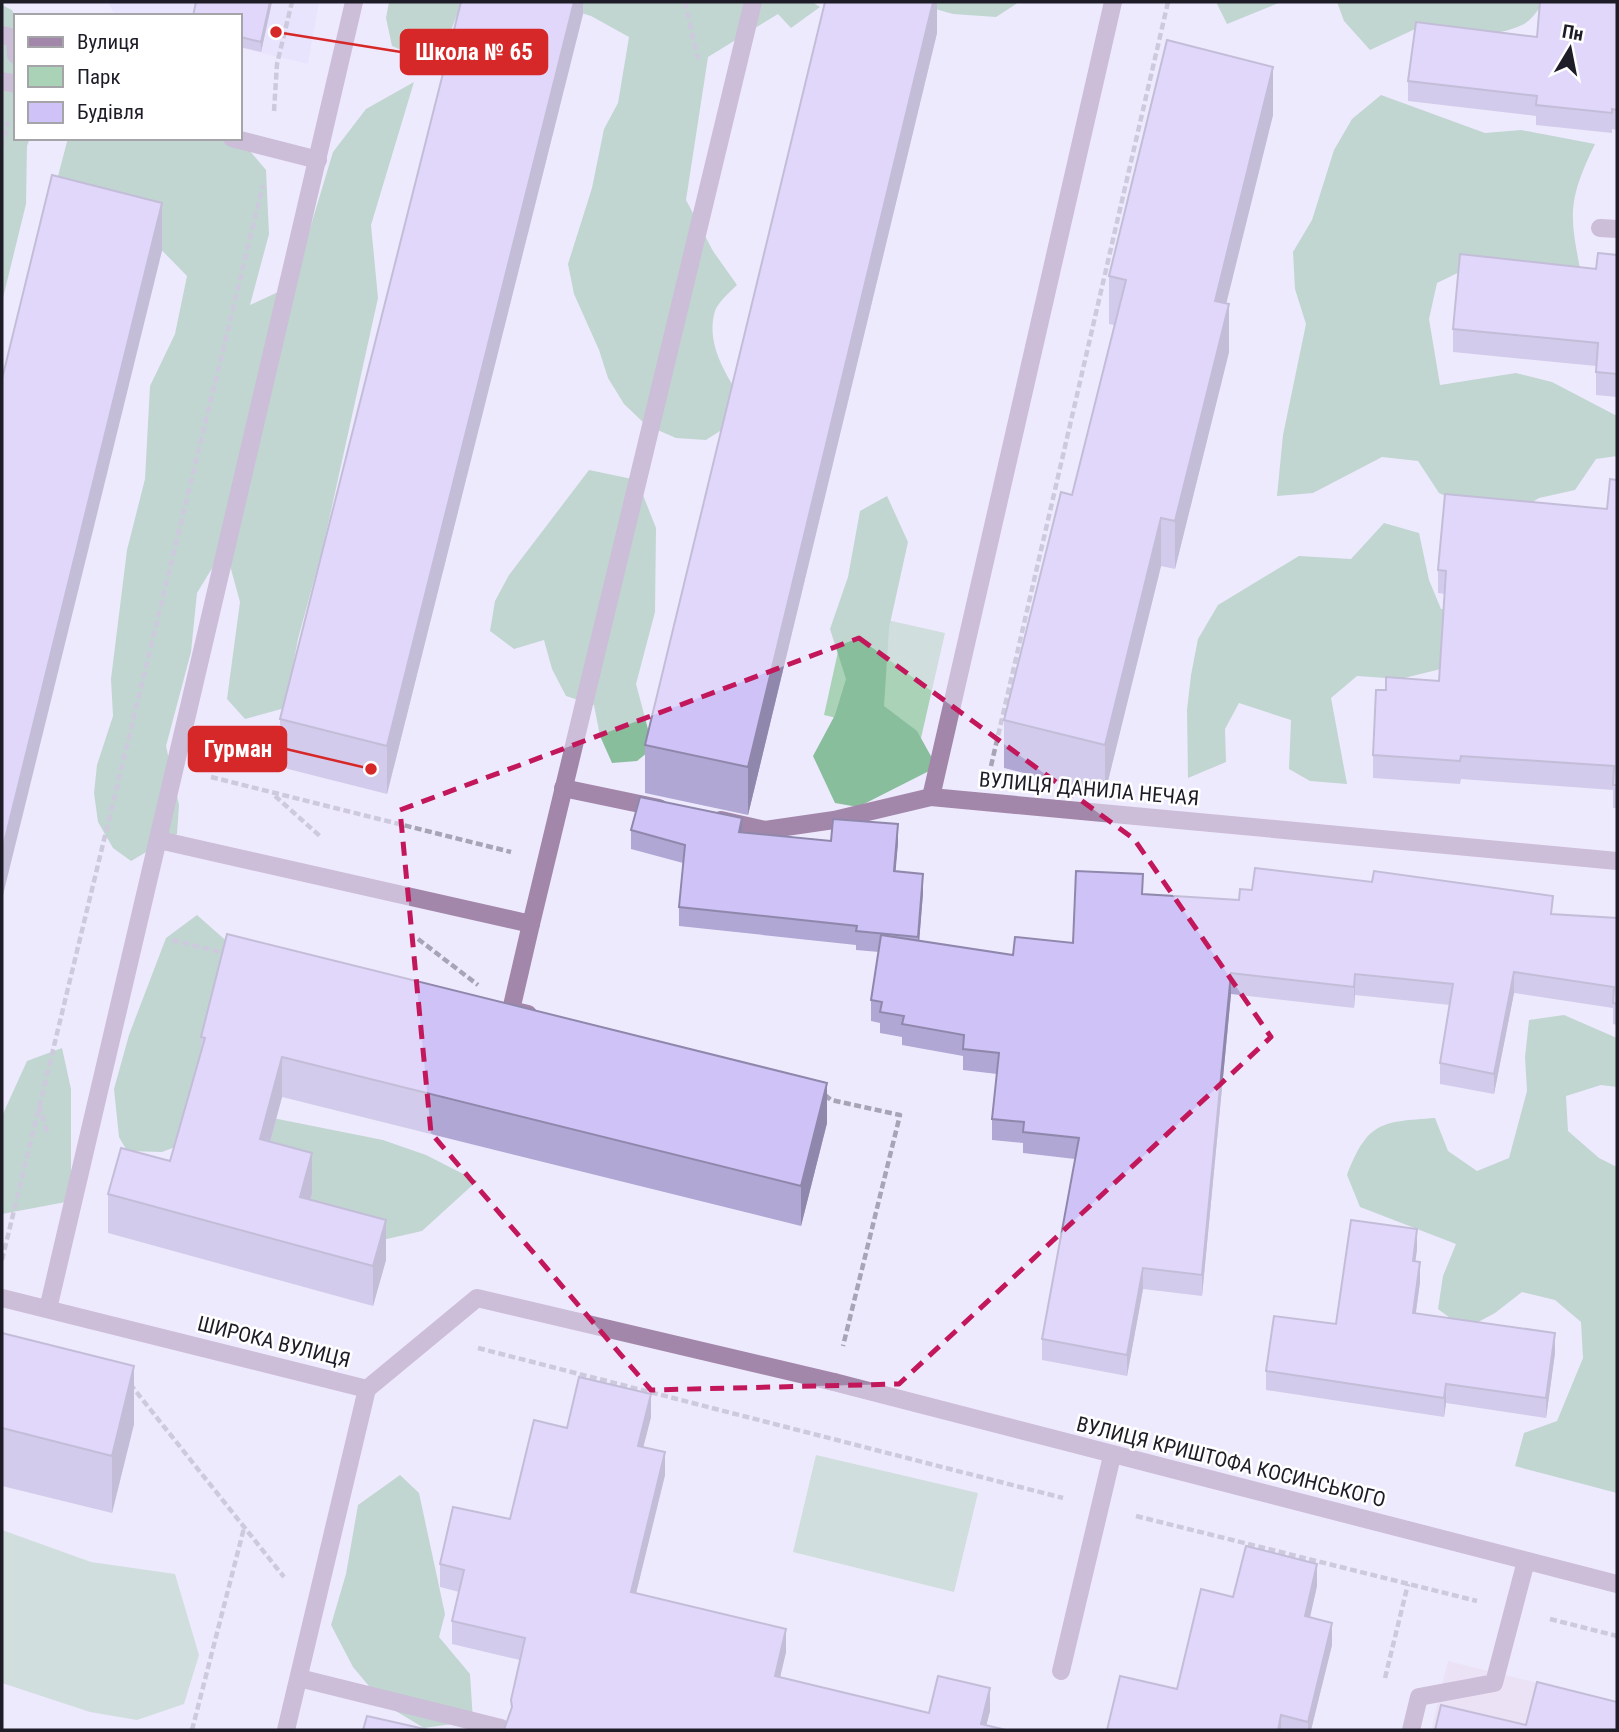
<svg xmlns="http://www.w3.org/2000/svg" width="1619" height="1732" viewBox="0 0 1619 1732" font-family="'Roboto Condensed',sans-serif">
<rect width="100%" height="100%" fill="#eeeafe"/>
<polygon fill="#e3ddfc" points="108,2 319,2 308,64 240,48 240,16 115,16"/>
<polygon fill="#e8daed" points="1448,1661 1617,1702 1617,1730 1431,1730"/>
<g fill="#aad2b7">
<polygon points="847,611 945,633 921,738 824,715"/>
<polygon points="816,1455 978,1493 954,1592 793,1552"/>
<polygon points="2,1530 91,1562 175,1574 199,1655 184,1704 137,1720 90,1712 2,1683"/>
</g>
<g fill="#89be9c">
<polygon points="389,2 462,2 446,43 420,58 392,46 386,18"/>
<path d="M546,2H812L820,7L791,28L778,14L708,57L686,200L713,251L737,285C730,292 718,302 715,311C706,341 723,370 739,395L731,424L706,440L676,438L646,425L624,404L608,378L599,350L574,294L568,264L592,188L604,129L618,103L629,37L591,16Z"/>
<polygon points="911,2 1019,2 996,17 953,14"/>
<polygon points="1216,2 1281,2 1227,24"/>
<path d="M1337,2H1617V15L1542,5C1537,11 1530,22 1522,25C1491,40 1458,32 1428,23L1370,50L1344,21Z"/>
<polygon points="2,5 12,10 16,19 16,138 30,138 27,146 26,204 2,302"/>
<polygon points="414,82 371,225 378,298 323,547 298,639 285,708 245,719 227,699 240,602 225,547 197,593 191,652 166,746 179,805 177,834 131,861 113,848 98,822 94,793 97,765 113,716 111,679 127,550 145,479 150,386 175,334 187,276 143,231 83,205 58,176 68,138 239,138 266,170 269,234 250,305 293,285 333,152 366,109"/>
<path d="M1381,95L1485,133L1521,130L1595,144C1566,204 1570,216 1582,279L1472,266L1437,283L1429,319L1440,385L1516,373L1552,382L1617,416V456L1596,459L1575,490L1539,498L1507,518L1471,508L1439,493L1418,461L1382,457L1313,493L1277,496L1283,435L1306,324L1295,289L1293,252L1312,220L1334,150L1352,119Z"/>
<polygon points="589,470 637,480 656,528 655,612 636,684 653,748 637,761 612,763 600,736 594,705 566,696 552,669 544,640 514,649 490,631 495,601 509,575"/>
<polygon points="887,496 908,542 889,628 884,706 917,731 937,767 858,807 835,803 813,756 835,715 846,679 830,629 848,577 860,511"/>
<polygon points="1384,523 1419,533 1429,580 1441,609 1491,608 1445,668 1400,679 1357,676 1331,698 1347,784 1310,781 1289,769 1291,720 1239,703 1225,729 1226,762 1188,778 1187,710 1191,675 1198,639 1218,605 1299,556 1351,559"/>
<polygon points="197,915 231,945 213,989 204,1029 238,1111 383,1140 426,1155 477,1181 422,1231 356,1246 206,1135 162,1152 127,1151 119,1137 114,1089 129,1035 166,938"/>
<path d="M1564,1015L1617,1038V1087L1601,1085L1566,1096L1568,1131L1599,1158L1617,1167V1493L1515,1466L1524,1433L1557,1421L1583,1358L1581,1322L1555,1300L1522,1292L1495,1313L1465,1329L1438,1309L1443,1276L1456,1244L1360,1207L1347,1175C1368,1121 1381,1122 1435,1118L1448,1151L1477,1171L1509,1158L1527,1091L1525,1057L1529,1020Z"/>
<polygon points="62,1048 71,1089 71,1201 2,1214 2,1116 27,1061"/>
<polygon points="400,1475 419,1493 445,1614 439,1637 470,1674 473,1721 424,1728 384,1704 353,1667 331,1625 346,1574 358,1505"/>
</g>
<g fill="none" stroke-linecap="round" stroke-linejoin="round">
<g stroke="#a7a4b5" stroke-width="4.5" stroke-dasharray="7 3.5" stroke-linecap="butt">
<polyline points="685,2 698,59"/>
<polyline points="274,111 277,64 292,2"/>
<polyline points="2,147 8,121"/>
<polyline points="991,766 1168,2"/>
<polyline points="211,777 511,852"/>
<polyline points="275,796 321,837"/>
<polyline points="418,939 478,985"/>
<polyline points="172,940 228,954"/>
<polyline points="825,1095 831,1100 900,1115 843,1346"/>
<polyline points="39,1105 48,1134"/>
<polyline points="2,1260 263,185"/>
<polyline points="478,1348 1063,1498"/>
<polyline points="130,1384 284,1577"/>
<polyline points="1136,1516 1477,1601"/>
<polyline points="1550,1619 1617,1636"/>
<polyline points="1385,1678 1408,1584"/>
<polyline points="192,1730 244,1528"/>
</g>
<g stroke="#a387aa" stroke-width="18">
<polyline points="2,35 15,38 16,55"/>
<polyline points="2,81 16,84"/>
<polyline points="232,138 318,160"/>
<polyline points="931,797 1113,2"/>
<polyline points="159,840 531,924 753,2"/>
<polyline points="528,1014 511,1010 531,924"/>
<polyline points="2,1298 367,1389 477,1298 834,1382"/>
<polyline points="48,1309 354,2"/>
<polyline points="1061,1671 1112,1456"/>
<polyline points="299,1678 501,1728"/>
<polyline points="286,1730 367,1389"/>
<polyline points="1411,1730 1419,1697 1494,1683 1526,1561"/>
</g>
<g stroke="#a387aa" stroke-width="18">
<polyline points="1600,228 1617,229"/>
<polyline points="563,788 659,808"/>
<polyline points="721,820 765,830 834,820 931,797 1617,861"/>
<polyline points="834,1382 1617,1584"/>
</g>
</g>
<g fill="#b1a7d4">
<polygon points="196,2 272,2 261,52 240,47 240,16"/>
<polygon points="583,2 583,14 387,794 280,767 280,719"/>
<polygon points="937,2 937,33 748,815 645,793 645,745"/>
<polygon points="1617,2 1617,130 1612,129 1612,133 1536,125 1536,116 1408,101 1408,81 1537,37"/>
<polygon points="1273,115 1226,303 1229,352 1175,569 1161,566 1105,793 1004,768 1004,720 1072,495 1114,325 1109,324 1109,276"/>
<polygon points="1617,255 1617,397 1596,395 1596,366 1453,352 1453,329 1596,269"/>
<polygon points="1617,480 1617,808 1613,808 1613,790 1461,779 1460,784 1373,778 1373,755 1386,690 1439,681 1445,594 1438,593 1438,570 1607,509"/>
<polygon points="631,830 742,833 831,841 898,843 895,871 923,893 919,941 1013,955 1073,943 1143,895 1553,914 1617,918 1617,1025 1613,1024 1613,1008 1514,993 1494,1094 1440,1084 1440,1063 1450,1005 1355,995 1354,1008 1231,994 1202,1296 1143,1289 1127,1376 1042,1360 1042,1339 1075,1159 1023,1153 1023,1143 992,1140 992,1119 997,1074 963,1070 963,1056 902,1045 902,1037 880,1033 880,1023 871,1021 871,1000 879,952 856,950 856,945 679,926 679,907 683,863 631,849"/>
<polygon points="201,1037 827,1123 801,1226 282,1097 270,1142 312,1193 310,1200 386,1260 373,1306 108,1233 108,1194 170,1161 201,1051"/>
<polygon points="1417,1249 1415,1261 1420,1282 1416,1313 1555,1353 1546,1418 1446,1403 1444,1417 1266,1390 1266,1371 1336,1324"/>
<polygon points="2,1333 134,1424 112,1513 2,1486"/>
<polygon points="651,1417 643,1447 665,1475 636,1593 786,1652 780,1677 929,1713 990,1711 986,1726 511,1711 511,1700 520,1660 452,1644 452,1621 459,1592 440,1587 440,1564 510,1519 567,1428"/>
<polygon points="1317,1586 1310,1617 1332,1645 1311,1730 1107,1730 1177,1689 1233,1597"/>
</g>
<g fill="#9088ac">
<polygon points="270,2 272,2 261,52 261,42"/>
<polygon points="574,2 583,2 583,14 387,794 387,746"/>
<polygon points="933,2 937,2 937,33 748,815 748,767"/>
<polygon points="1273,67 1273,115 1215,349 1215,301"/>
<polygon points="162,203 162,251 2,899 2,851"/>
<polygon points="1229,304 1229,352 1175,569 1175,521"/>
<polygon points="1161,518 1161,566 1105,793 1105,745"/>
<polygon points="742,818 742,837 739,832"/>
<polygon points="898,824 898,843 894,890 894,871"/>
<polygon points="923,874 923,893 918,956 918,937"/>
<polygon points="1514,972 1514,993 1494,1094 1494,1074"/>
<polygon points="1231,973 1231,994 1202,1296 1202,1275"/>
<polygon points="1355,974 1355,995 1354,1008 1354,987"/>
<polygon points="282,1057 282,1097 260,1179 260,1139"/>
<polygon points="827,1083 827,1123 801,1226 801,1186"/>
<polygon points="312,1153 312,1193 300,1237 300,1197"/>
<polygon points="386,1220 386,1260 373,1306 373,1266"/>
<polygon points="1417,1229 1417,1249 1413,1280 1413,1261"/>
<polygon points="1420,1262 1420,1282 1413,1332 1413,1313"/>
<polygon points="1143,1268 1143,1289 1127,1376 1127,1355"/>
<polygon points="1555,1333 1555,1353 1546,1418 1546,1398"/>
<polygon points="134,1366 134,1424 112,1513 112,1456"/>
<polygon points="1446,1384 1446,1403 1444,1417 1444,1398"/>
<polygon points="651,1394 651,1417 638,1468 638,1446"/>
<polygon points="665,1452 665,1475 631,1614 631,1592"/>
<polygon points="1317,1564 1317,1586 1305,1639 1305,1616"/>
<polygon points="1332,1623 1332,1645 1311,1730 1308,1730 1308,1722"/>
<polygon points="786,1629 786,1652 775,1699 775,1676"/>
<polygon points="990,1688 990,1711 985,1730 981,1724"/>
<polygon points="1281,1715 1281,1730 1278,1730"/>
</g>
<g fill="#cec2f6" stroke="#9088ac" stroke-width="2">
<polygon points="196,2 270,2 261,42 240,37 240,16 193,16"/>
<polygon points="461,2 574,2 387,746 280,719"/>
<polygon points="825,2 933,2 748,767 645,745"/>
<polygon points="1540,2 1617,2 1617,110 1612,109 1612,113 1536,105 1537,96 1408,81 1416,22 1537,37"/>
<polygon points="1167,40 1273,67 1215,301 1229,304 1175,521 1161,518 1105,745 1004,720 1061,492 1072,495 1126,280 1109,276"/>
<polygon points="52,175 162,203 2,851 2,379"/>
<polygon points="1598,253 1617,255 1617,374 1596,372 1598,343 1453,329 1460,254 1596,269"/>
<polygon points="1610,479 1617,480 1617,785 1613,785 1614,766 1461,756 1460,761 1373,755 1376,690 1386,690 1386,677 1439,681 1446,571 1438,570 1445,494 1607,509"/>
<polygon points="640,797 742,818 739,832 831,841 833,819 898,824 894,871 923,874 918,937 856,931 857,926 679,907 685,845 631,830"/>
<polygon points="1255,868 1372,882 1374,871 1553,896 1551,914 1617,918 1617,1004 1613,1003 1614,987 1514,972 1494,1074 1440,1063 1453,984 1355,974 1354,987 1231,973 1202,1275 1143,1268 1127,1355 1042,1339 1079,1138 1023,1132 1024,1122 992,1119 999,1053 963,1049 964,1035 902,1024 904,1016 880,1012 882,1002 871,1000 881,935 1013,955 1015,937 1073,943 1076,871 1143,874 1142,894 1239,900 1240,889 1252,890"/>
<polygon points="227,934 827,1083 801,1186 282,1057 260,1139 312,1153 300,1197 386,1220 373,1266 108,1194 121,1148 170,1161 205,1038 201,1037"/>
<polygon points="1351,1220 1417,1229 1413,1261 1420,1262 1413,1313 1555,1333 1546,1398 1446,1384 1444,1398 1266,1371 1274,1316 1336,1324"/>
<polygon points="2,1333 134,1366 112,1456 2,1428"/>
<polygon points="579,1377 651,1394 638,1446 665,1452 631,1592 786,1629 775,1676 929,1713 938,1676 990,1688 981,1724 1006,1730 504,1730 512,1707 511,1700 525,1638 452,1621 464,1570 440,1564 453,1507 510,1519 534,1420 567,1428"/>
<polygon points="1246,1546 1317,1564 1305,1616 1332,1623 1308,1722 1281,1715 1278,1730 1107,1730 1120,1676 1177,1689 1201,1589 1233,1597"/>
<polygon points="1537,1682 1617,1702 1617,1730 1435,1730 1441,1705 1526,1725"/>
<polygon points="367,1716 429,1730 363,1730"/>
</g>
<path d="M0 0H1619V1732H0ZM859,638L1134,839L1271,1037L899,1384L651,1390L431,1133L400,810Z" fill="#eeeafe" fill-opacity=".55" fill-rule="evenodd"/>
<path fill="none" stroke="#c2185b" stroke-width="5" stroke-dasharray="14 9" stroke-linejoin="round" d="M859,638L1134,839L1271,1037L899,1384L651,1390L431,1133L400,810Z"/>
<g text-anchor="middle" stroke-width="5" stroke-linejoin="round" paint-order="stroke">
<g font-size="21" fill="#1e1c27" stroke="#fff">
<text transform="translate(1089 789) rotate(5)" y="7">ВУЛИЦЯ ДАНИЛА НЕЧАЯ</text>
<text transform="translate(274 1342) rotate(14)" y="7">ШИРОКА ВУЛИЦЯ</text>
<text transform="translate(1231 1462) rotate(14)" y="7">ВУЛИЦЯ КРИШТОФА КОСИНСЬКОГО</text>
</g>
</g>
<path fill="none" stroke="#d62828" stroke-width="2.5" d="M276 32L401 52M371 769L286 749"/>
<g fill="#d62828" stroke="#fff" stroke-width="2.5">
<circle cx="276" cy="32" r="7"/>
<circle cx="371" cy="769" r="7"/>
</g>
<g fill="#d62828" stroke="#d62828" stroke-width="2.5">
<rect x="401" y="30" width="146" height="44" rx="7"/>
<rect x="189" y="727" width="97" height="44" rx="7"/>
</g>
<g font-size="23" text-anchor="middle" font-weight="bold" fill="#fff">
<text x="474" y="60">Школа № 65</text>
<text x="238" y="757">Гурман</text>
</g>
<rect width="1619" height="1732" fill="none" stroke="#1e1c27" stroke-width="7"/>
<rect x="14" y="14" width="228" height="126" fill="#ffffff" stroke="#a5a4a9" stroke-width="2"/>
<rect x="28" y="37" width="35" height="10" fill="#a387aa" stroke="#a5a4a9" stroke-width="2"/>
<text x="77" y="49" font-size="21" fill="#1e1c27">Вулиця</text>
<rect x="28" y="66" width="35" height="21" fill="#aad2b7" stroke="#a5a4a9" stroke-width="2"/>
<text x="77" y="84" font-size="21" fill="#1e1c27">Парк</text>
<rect x="28" y="102" width="35" height="21" fill="#cec2f6" stroke="#a5a4a9" stroke-width="2"/>
<text x="77" y="119" font-size="21" fill="#1e1c27">Будівля</text>
<g transform="translate(1570 49) rotate(10)" stroke="#ffffff" stroke-width="5" paint-order="stroke">
<path d="M0-5L12 26L0 18L-12 26Z" fill="#1e1c27"/>
<text y="-10" font-size="19" font-weight="bold" text-anchor="middle" fill="#1e1c27">Пн</text>
</g>
</svg>
